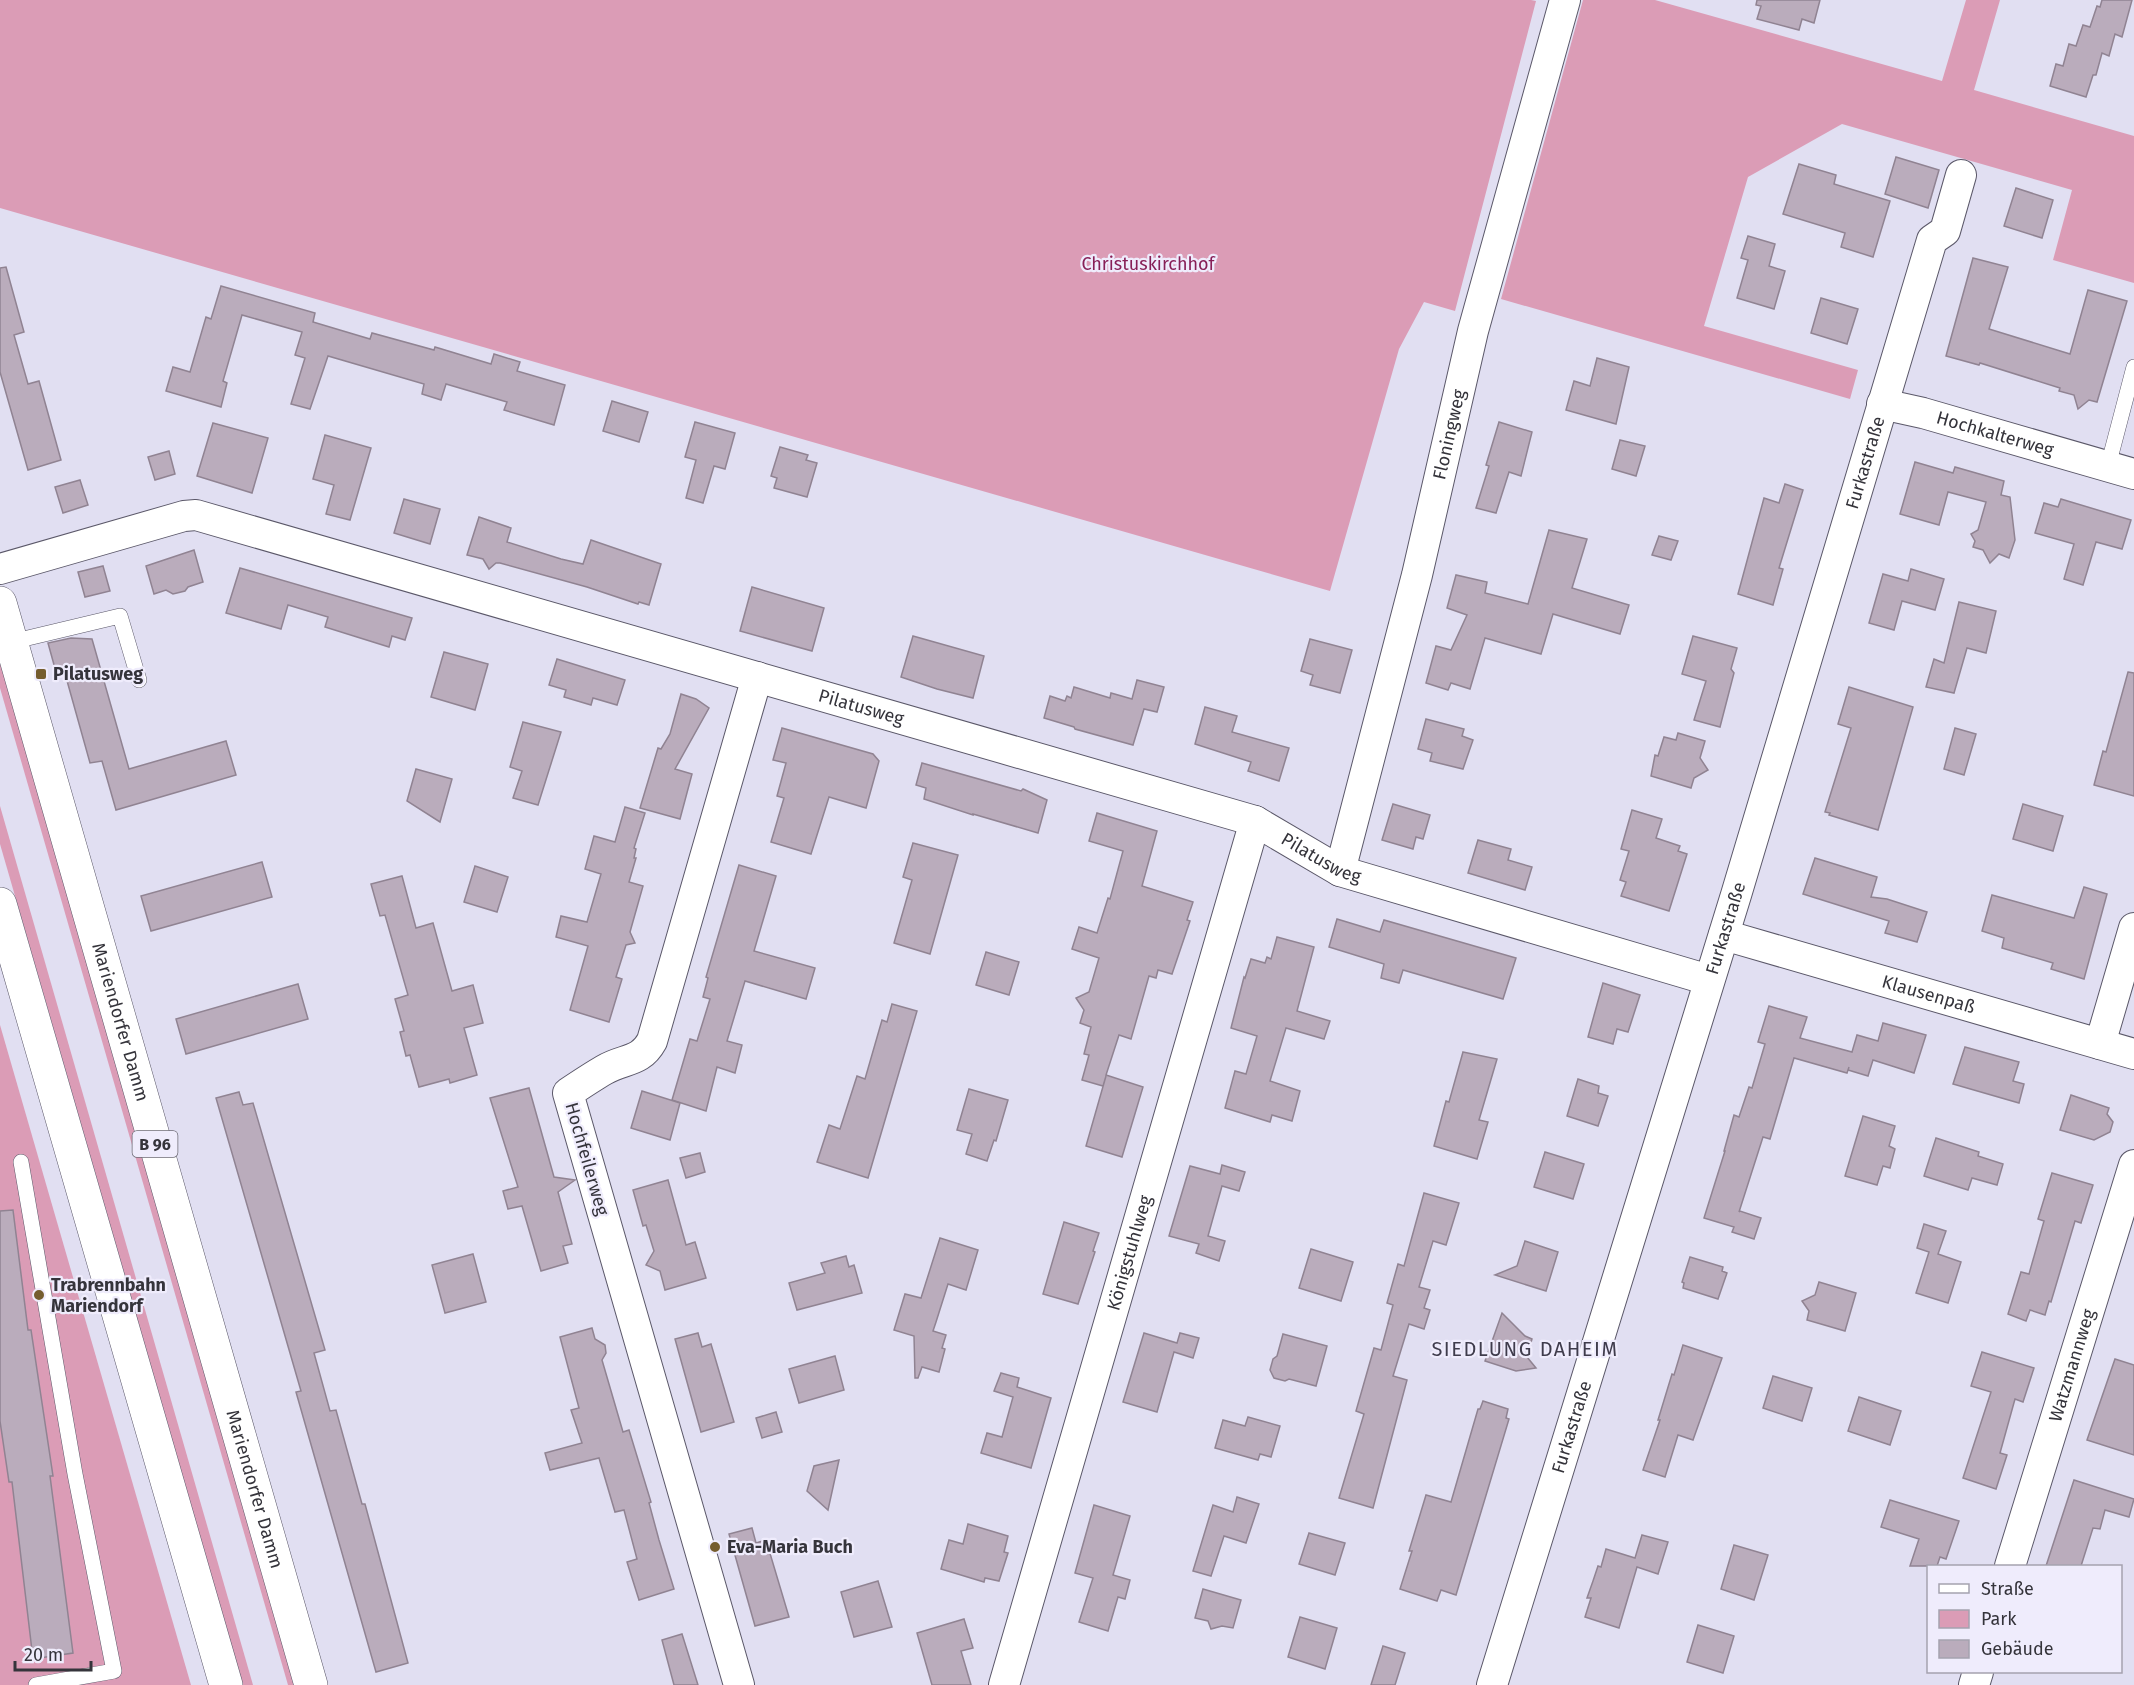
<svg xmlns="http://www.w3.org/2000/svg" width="2134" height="1685" viewBox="0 0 2134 1685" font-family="'Fira Sans',sans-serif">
<rect width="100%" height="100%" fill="#e1dff2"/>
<g fill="#db9cb6">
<polygon points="0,0 1531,0 1536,1 1455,311 1424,302 1399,349 1330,591 0,208"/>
<polygon points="1583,0 1655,0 1942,81 1966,0 2000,0 1974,90 2134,136 2134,283 2053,260 2072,190 1842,124 1748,177 1704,326 1858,370 1850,399 1501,299"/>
<polygon points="0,656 296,1685 288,1685 0,688"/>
<polygon points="0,806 253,1685 243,1685 0,844"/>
<polygon points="0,1025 191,1685 0,1685"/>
</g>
<g fill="#baacbc" stroke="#908392" stroke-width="1.5">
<polygon points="1757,0 1820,0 1814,23 1802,19 1799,30 1757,19 1761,6 1756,5"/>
<polygon points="2102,0 2132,0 2122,37 2115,34 2109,56 2102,53 2096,75 2093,75 2086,97 2050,86 2056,64 2063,66 2069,44 2076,46 2083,25 2090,27 2097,6 2100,7"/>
<polygon points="1896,157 1939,170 1928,208 1885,194"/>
<polygon points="1799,164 1836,175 1834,184 1890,201 1873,257 1841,247 1845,233 1783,214"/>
<polygon points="2016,188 2053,200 2042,238 2004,226"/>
<polygon points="1748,236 1775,244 1769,266 1785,271 1774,309 1737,298 1748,260 1741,258"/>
<polygon points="1973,258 2008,267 1989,329 2070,354 2088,290 2127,301 2097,402 2089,400 2078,409 2074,395 2059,391 2060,388 1980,363 1979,365 1946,356"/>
<polygon points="6,267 24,332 14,335 28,384 39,381 61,460 28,470 0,372 0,268"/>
<polygon points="221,286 315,313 313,322 370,339 372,333 434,350 435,347 491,364 494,354 520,362 517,371 565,385 554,425 504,410 507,402 446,384 441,400 422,394 424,384 328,356 310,409 291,404 305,358 295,355 302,332 242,315 223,381 227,383 221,407 166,391 173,367 190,372 206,317 211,319"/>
<polygon points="1821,298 1858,309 1847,344 1811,333"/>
<polygon points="1597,358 1629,367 1616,424 1566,410 1574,381 1590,386"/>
<polygon points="612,401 648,412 639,442 603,431"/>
<polygon points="695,422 735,433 725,469 714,466 703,503 686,498 696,460 685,457"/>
<polygon points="1499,422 1532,432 1521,476 1509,472 1496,513 1476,508 1489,466 1486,465"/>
<polygon points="213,423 268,438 252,493 197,476"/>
<polygon points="325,435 371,448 350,520 326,514 334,485 313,479"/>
<polygon points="1620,440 1645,446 1636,476 1612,469"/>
<polygon points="780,447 808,455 806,460 817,463 807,497 774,488 777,478 771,476"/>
<polygon points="169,451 175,474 155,480 148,457"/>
<polygon points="1915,462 1953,473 1955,467 2004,481 2001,495 2010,497 2015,540 2009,558 1999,554 1990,563 1983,550 1973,547 1975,541 1971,534 1978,530 1986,502 1948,492 1939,525 1900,514"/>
<polygon points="80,480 88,505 63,513 55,487"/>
<polygon points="1785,484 1803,490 1779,568 1783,569 1773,605 1738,594 1764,498 1779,503"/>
<polygon points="404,499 440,509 430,544 394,533"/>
<polygon points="2061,499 2131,520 2122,549 2096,542 2083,585 2064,579 2074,544 2035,533 2044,503 2058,507"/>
<polygon points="479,517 511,528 507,542 561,559 583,564 591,540 661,564 649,605 639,602 638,604 587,587 500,563 496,563 489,569 483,559 467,555"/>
<polygon points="1549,530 1587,539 1572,588 1629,605 1620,634 1553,614 1541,654 1485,638 1470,689 1451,683 1448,690 1426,683 1436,646 1451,650 1467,615 1447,608 1456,575 1487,582 1485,593 1528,604"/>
<polygon points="1659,536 1678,541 1671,560 1652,555"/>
<polygon points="194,550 203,582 188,587 185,591 173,594 166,590 154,594 146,566"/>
<polygon points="103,566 110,591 85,597 78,572"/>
<polygon points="240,568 412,618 405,640 392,636 389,647 325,627 328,617 288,605 281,629 226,613"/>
<polygon points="1911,569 1944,579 1935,610 1902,601 1894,630 1869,623 1883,574 1908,581"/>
<polygon points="752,587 824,608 812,651 740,631"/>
<polygon points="1959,602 1996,611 1986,653 1967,648 1954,693 1926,687 1934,659 1944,663"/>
<polygon points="913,636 984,656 973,698 937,689 901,677"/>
<polygon points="1693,636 1737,648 1731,669 1734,673 1720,727 1694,720 1706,681 1682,674"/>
<polygon points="71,638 92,639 129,769 226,741 236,775 116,810 102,761 90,763 64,670 56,672 48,643"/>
<polygon points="1310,639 1352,650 1340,693 1310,685 1313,675 1301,671"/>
<polygon points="444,652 488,664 475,710 431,697"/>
<polygon points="557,659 625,680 617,705 593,698 591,705 564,697 566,690 549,685"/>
<polygon points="2128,672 2134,673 2134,796 2094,785 2103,751 2106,752"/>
<polygon points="1137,680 1164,687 1157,712 1144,709 1133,745 1075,729 1074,727 1044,718 1050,696 1065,701 1067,696 1071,698 1074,687 1110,698 1111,693 1132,699"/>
<polygon points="1849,687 1913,707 1878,830 1829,815 1830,813 1825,812 1851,728 1838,724"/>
<polygon points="681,694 696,699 709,708 675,769 692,774 680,819 640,808 658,748 661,749 670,734"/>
<polygon points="1205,707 1237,716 1232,732 1289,748 1279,781 1248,771 1251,762 1195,744"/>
<polygon points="1426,719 1464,729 1462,736 1473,740 1463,769 1430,761 1432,753 1418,749"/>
<polygon points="523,722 561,732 538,805 513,798 522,771 510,767"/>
<polygon points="782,728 873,754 879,761 866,808 829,797 811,854 771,842 784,798 777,796 786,763 773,760"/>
<polygon points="1955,728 1976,734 1964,775 1944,769"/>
<polygon points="1678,733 1705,741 1700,758 1708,770 1694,778 1691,788 1651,776 1655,755 1658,756 1664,737 1676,740"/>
<polygon points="922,763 1021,791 1023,789 1047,800 1038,833 973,814 973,815 924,799 926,788 916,785"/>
<polygon points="416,769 452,779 440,822 407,801"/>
<polygon points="1393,804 1430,815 1423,839 1416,837 1413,849 1382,840"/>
<polygon points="2023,804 2063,816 2053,851 2013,839"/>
<polygon points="625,807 645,813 634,848 636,849 634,858 636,858 629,882 643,886 630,932 635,943 626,945 616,977 622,979 609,1022 570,1010 588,946 556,937 561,916 587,922 601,874 585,869 594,836 615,842"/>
<polygon points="1632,810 1662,819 1656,838 1680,846 1678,851 1687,854 1669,911 1621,896 1626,882 1620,880 1629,851 1621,849"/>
<polygon points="1097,813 1157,831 1142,886 1193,902 1187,920 1190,921 1172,974 1158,970 1156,978 1149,976 1131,1039 1119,1035 1106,1075 1143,1087 1122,1157 1086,1146 1106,1076 1103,1086 1082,1080 1089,1055 1084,1054 1091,1027 1080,1023 1084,1010 1076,998 1089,992 1099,958 1072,949 1079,927 1097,933 1108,898 1110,899 1123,851 1089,841"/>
<polygon points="1478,840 1511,849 1508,860 1532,867 1525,890 1468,873"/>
<polygon points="913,843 958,855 930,954 894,943 912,880 903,877"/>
<polygon points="1815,858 1877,877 1871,897 1887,899 1927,912 1917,942 1885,933 1889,921 1803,894"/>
<polygon points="262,862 272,897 151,931 141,896"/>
<polygon points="739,865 776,876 754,951 815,968 806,999 745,981 727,1041 742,1045 735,1073 717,1067 706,1111 672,1100 690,1039 697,1041 710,999 703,997 708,978 706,977"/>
<polygon points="475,866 508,877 497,912 464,902"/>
<polygon points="402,876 416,928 433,923 452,991 473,985 483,1023 464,1028 477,1075 450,1083 449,1079 419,1087 410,1055 406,1056 400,1032 404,1031 395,999 408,995 385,915 380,916 371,884"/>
<polygon points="2084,887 2107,894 2084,979 2051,969 2053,963 2002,948 2004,938 1982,931 1992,895 2074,918"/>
<polygon points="1337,919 1380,932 1384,920 1516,958 1503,999 1403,970 1399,983 1381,978 1384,964 1329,947"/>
<polygon points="1277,937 1314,947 1297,1011 1330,1021 1324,1039 1286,1028 1270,1081 1300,1091 1292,1121 1272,1115 1270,1122 1225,1108 1235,1071 1246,1074 1257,1036 1231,1028 1244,977 1245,978 1251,959 1265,963 1267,957 1271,959"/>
<polygon points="986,952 1019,962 1009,995 976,985"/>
<polygon points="1603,983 1640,995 1628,1032 1617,1029 1613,1044 1588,1037"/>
<polygon points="298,984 308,1019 186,1054 176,1019"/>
<polygon points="892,1004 917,1011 868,1178 817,1162 829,1125 840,1129 857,1076 865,1079 882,1020 887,1022"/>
<polygon points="1769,1006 1807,1017 1800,1038 1852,1052 1857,1035 1878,1041 1883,1023 1926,1035 1914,1073 1873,1060 1868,1076 1848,1070 1849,1067 1847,1073 1794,1058 1770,1139 1763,1137 1739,1212 1740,1211 1761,1218 1754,1239 1732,1232 1734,1227 1704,1218 1725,1151 1724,1151 1734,1115 1739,1117 1749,1087 1752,1088 1765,1044 1758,1042"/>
<polygon points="1965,1047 2019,1062 2013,1081 2024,1084 2019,1103 1953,1084"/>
<polygon points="1463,1052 1497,1059 1479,1120 1488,1122 1477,1159 1434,1146 1446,1101 1449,1102"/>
<polygon points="1578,1079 1599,1086 1598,1093 1608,1096 1598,1126 1567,1116"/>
<polygon points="529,1088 554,1177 575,1180 558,1192 572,1244 563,1246 568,1263 541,1271 522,1206 508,1209 503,1191 518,1187 490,1098"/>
<polygon points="969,1089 1008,1100 996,1141 994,1140 987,1161 966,1154 972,1134 957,1130"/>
<polygon points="642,1091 680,1103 670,1140 631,1128"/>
<polygon points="239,1092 243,1105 253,1103 325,1350 314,1353 330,1411 336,1410 362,1504 365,1504 408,1663 376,1672 296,1392 301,1391 216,1098"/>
<polygon points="2071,1095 2109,1108 2107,1114 2113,1122 2110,1132 2094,1140 2060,1130"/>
<polygon points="1863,1116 1895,1126 1889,1146 1895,1149 1890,1168 1883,1166 1877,1185 1845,1176"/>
<polygon points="1936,1138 1979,1152 1978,1156 2003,1164 1997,1185 1972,1178 1968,1190 1924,1176"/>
<polygon points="1545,1152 1584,1164 1573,1199 1534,1187"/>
<polygon points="700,1153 705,1172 686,1178 680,1158"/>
<polygon points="1222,1165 1245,1172 1239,1191 1222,1186 1208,1236 1225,1241 1219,1261 1196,1253 1199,1244 1169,1236 1190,1166 1220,1174"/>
<polygon points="2052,1173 2093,1185 2081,1223 2075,1221 2051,1302 2049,1301 2045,1315 2030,1310 2026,1321 2008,1314 2021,1272 2029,1274 2044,1221 2038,1219"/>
<polygon points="668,1180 686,1245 695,1242 706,1278 665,1290 660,1271 646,1265 654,1251 646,1225 643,1226 633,1190"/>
<polygon points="1424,1193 1459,1203 1446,1245 1433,1241 1419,1287 1430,1290 1424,1308 1430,1310 1424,1329 1409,1324 1393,1376 1407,1380 1373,1508 1339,1498 1364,1414 1356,1411 1374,1348 1381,1350 1393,1305 1387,1303 1398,1264 1404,1266"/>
<polygon points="13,1210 28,1330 31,1330 53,1476 50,1476 73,1653 33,1659 12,1482 9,1482 0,1421 0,1211"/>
<polygon points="1064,1222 1099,1233 1093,1251 1095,1252 1078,1304 1043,1294"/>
<polygon points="1924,1224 1946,1231 1938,1254 1961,1262 1948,1303 1916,1293 1929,1252 1917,1248"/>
<polygon points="940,1238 978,1250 966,1290 948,1284 936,1322 933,1331 946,1335 942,1348 945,1349 939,1372 922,1367 918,1378 915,1378 914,1336 894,1330 905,1294 921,1298"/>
<polygon points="1525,1241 1558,1252 1546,1291 1495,1275 1517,1266"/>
<polygon points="1311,1249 1353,1262 1341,1301 1299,1288"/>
<polygon points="473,1254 486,1302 445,1313 432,1265"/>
<polygon points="846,1256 849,1267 854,1265 862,1293 797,1310 789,1283 825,1273 821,1263"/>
<polygon points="1690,1257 1723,1267 1722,1271 1727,1273 1718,1299 1683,1288 1684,1283 1682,1282"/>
<polygon points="1819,1282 1856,1293 1845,1331 1807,1320 1809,1311 1802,1301 1815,1295"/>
<polygon points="1502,1313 1525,1336 1532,1339 1527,1357 1536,1368 1516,1371 1485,1361"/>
<polygon points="592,1328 595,1339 605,1345 606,1353 602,1360 623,1432 629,1430 651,1502 649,1503 659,1540 674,1589 639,1600 627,1562 637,1559 624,1510 615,1512 599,1458 550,1470 545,1453 582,1443 571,1410 579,1408 560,1337"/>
<polygon points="698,1333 702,1347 711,1344 734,1422 701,1432 675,1339"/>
<polygon points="1144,1333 1177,1343 1180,1333 1199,1338 1193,1358 1174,1352 1157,1412 1123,1402"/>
<polygon points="1283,1334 1327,1346 1316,1386 1289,1379 1285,1381 1274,1378 1270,1370 1273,1359 1277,1356"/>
<polygon points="1683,1345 1722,1358 1693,1440 1678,1435 1665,1477 1643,1470 1660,1420 1658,1420 1672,1374 1674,1375"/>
<polygon points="1982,1352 2034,1368 2023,1402 2015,1399 2000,1453 2007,1455 1996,1489 1963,1478 1991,1392 1971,1386"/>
<polygon points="835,1356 844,1390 799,1403 789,1369"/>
<polygon points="2115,1359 2134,1365 2134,1455 2087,1440"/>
<polygon points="1001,1373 1019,1378 1017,1387 1051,1398 1031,1468 981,1453 987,1433 1002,1437 1013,1397 994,1391"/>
<polygon points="1773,1376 1812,1388 1802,1421 1763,1408"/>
<polygon points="1859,1397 1901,1411 1890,1445 1848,1431"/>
<polygon points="1483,1401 1508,1409 1506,1418 1509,1419 1456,1595 1441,1590 1437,1601 1400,1589 1412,1551 1409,1551 1426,1495 1451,1502 1478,1409 1480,1409"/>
<polygon points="776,1412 782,1432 762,1438 756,1418"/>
<polygon points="1248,1417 1280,1426 1271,1457 1260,1454 1258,1460 1215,1448 1223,1420 1245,1426"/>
<polygon points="839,1460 828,1510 807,1491 814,1466"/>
<polygon points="2074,1480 2134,1499 2129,1517 2105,1510 2100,1529 2093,1528 2081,1566 2046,1566"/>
<polygon points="1237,1497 1259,1504 1246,1543 1224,1536 1211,1576 1193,1571 1213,1505 1233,1512"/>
<polygon points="1890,1500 1959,1521 1946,1559 1940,1557 1937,1566 1910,1566 1919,1539 1881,1527"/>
<polygon points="1094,1505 1130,1516 1113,1575 1130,1580 1125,1599 1118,1597 1108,1631 1079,1622 1093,1578 1075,1573"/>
<polygon points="968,1524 1008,1536 1004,1552 1008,1553 999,1581 985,1578 984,1582 941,1569 949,1540 963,1544"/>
<polygon points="752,1528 756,1543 766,1540 789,1617 755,1626 729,1534"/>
<polygon points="1309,1533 1345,1543 1335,1575 1299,1564"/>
<polygon points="1642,1535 1668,1542 1658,1574 1637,1567 1619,1628 1585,1617 1591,1598 1587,1598 1593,1581 1598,1566 1601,1567 1606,1549 1635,1558"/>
<polygon points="1734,1545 1768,1555 1754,1600 1721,1589"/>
<polygon points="878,1581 892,1627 854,1637 841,1592"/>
<polygon points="1203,1589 1241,1600 1233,1628 1222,1626 1211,1629 1208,1621 1195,1618"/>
<polygon points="1300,1617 1337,1628 1325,1669 1288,1657"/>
<polygon points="964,1619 973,1648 961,1651 971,1685 932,1685 917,1633"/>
<polygon points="1698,1625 1734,1636 1723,1673 1687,1662"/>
<polygon points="682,1634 698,1685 674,1685 662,1640"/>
<polygon points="1383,1646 1405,1653 1395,1685 1371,1685"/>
</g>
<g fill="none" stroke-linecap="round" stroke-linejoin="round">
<g stroke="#5b5869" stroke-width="16">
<g id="service">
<polyline points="2108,466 2134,367"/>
<polyline points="11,642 120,616 139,680"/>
<polyline points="21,1162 75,1474 114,1671 36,1685"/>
</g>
</g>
<g stroke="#5b5869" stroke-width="32">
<g id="minor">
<path id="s1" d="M1882,404L1923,413L2134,474"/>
<path id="s2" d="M0,569L184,516L196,515L1255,821L1340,871L1709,980"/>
<path id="s3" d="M1340,871L1417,575L1473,331L1565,0"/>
<path id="s4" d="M1724,935L2134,1054"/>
<polyline points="2100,1044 2134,928"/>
<path id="s5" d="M2010,1566L2134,1165"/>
<path d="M739,1685L568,1093C580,1085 592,1077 604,1070C624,1058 640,1063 652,1041L757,677"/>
<path id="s6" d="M1004,1685L1255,821"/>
<path id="s7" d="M1492,1685L1736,895L1932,240L1945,231L1961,175"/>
<polyline points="1974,1685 1978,1672"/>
</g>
</g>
<g stroke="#5b5869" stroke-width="34">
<g id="primary">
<path id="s8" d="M0,603L311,1685"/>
<polyline points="0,904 226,1685"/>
</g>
</g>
<use href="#service" stroke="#fff" stroke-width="15"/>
<use href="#minor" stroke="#fff" stroke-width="30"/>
<use href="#primary" stroke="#fff" stroke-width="33"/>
</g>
<g fill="#755d2e" stroke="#efecfc" stroke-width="2">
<rect x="35" y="668" width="12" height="12" rx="3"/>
<circle cx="39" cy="1295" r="6"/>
<circle cx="715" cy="1547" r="6"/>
</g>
<g text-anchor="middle" stroke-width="4.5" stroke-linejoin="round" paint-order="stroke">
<rect fill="#efecfc" stroke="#6d6b75" stroke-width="1.5" x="132.5" y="1131" width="45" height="26" rx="4.5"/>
<g font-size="16" font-weight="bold" fill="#35343b">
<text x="155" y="1150">B 96</text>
</g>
<g font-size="18" fill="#871f57" stroke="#efecfc">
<text x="1148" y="270">Christuskirchhof</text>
</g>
<g font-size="18" fill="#35343b" stroke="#efecfc">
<text dy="6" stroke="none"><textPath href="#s1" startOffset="117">Hochkalterweg</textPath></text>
<text dy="6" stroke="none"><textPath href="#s3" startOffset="450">Floningweg</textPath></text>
<text dy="6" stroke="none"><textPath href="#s7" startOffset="1278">Furkastraße</textPath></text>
<text dy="6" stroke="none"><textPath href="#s2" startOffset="896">Pilatusweg</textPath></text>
<text dy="6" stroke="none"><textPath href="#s2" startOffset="1382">Pilatusweg</textPath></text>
<text dy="6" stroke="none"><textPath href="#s7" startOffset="792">Furkastraße</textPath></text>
<text dy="6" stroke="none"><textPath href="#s4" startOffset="213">Klausenpaß</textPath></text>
<text dy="6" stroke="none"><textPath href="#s8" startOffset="436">Mariendorfer Damm</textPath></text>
<text transform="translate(587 1159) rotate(74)" y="6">Hochfeilerweg</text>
<text dy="6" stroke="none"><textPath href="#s6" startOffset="450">Königstuhlweg</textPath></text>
<text dy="6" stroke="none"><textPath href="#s5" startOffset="210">Watzmannweg</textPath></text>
<text dy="6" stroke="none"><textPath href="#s7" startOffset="270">Furkastraße</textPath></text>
<text dy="6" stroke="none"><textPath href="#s8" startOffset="922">Mariendorfer Damm</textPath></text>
</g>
<g font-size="18" font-weight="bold" fill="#35343b" stroke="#efecfc" text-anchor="start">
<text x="53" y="680">Pilatusweg</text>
<text x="51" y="1291">Trabrennbahn<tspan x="51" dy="21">Mariendorf</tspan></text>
<text x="727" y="1553">Eva-Maria Buch</text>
</g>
<g font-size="20" letter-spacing="1.5" fill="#3f3c4c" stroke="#efecfc">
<text x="1525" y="1356">SIEDLUNG DAHEIM</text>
</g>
</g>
<rect x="1927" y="1565" width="195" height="108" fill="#efecfc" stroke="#a5a2af" stroke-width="1.5"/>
<rect x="1939" y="1584" width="30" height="9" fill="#ffffff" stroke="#a5a2af" stroke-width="1.5"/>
<text x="1981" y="1595" font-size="18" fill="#35343b">Straße</text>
<rect x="1939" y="1610" width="30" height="18" fill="#db9cb6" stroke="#a5a2af" stroke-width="1.5"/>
<text x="1981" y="1625" font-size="18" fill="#35343b">Park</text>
<rect x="1939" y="1640" width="30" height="18" fill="#baacbc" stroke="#a5a2af" stroke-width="1.5"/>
<text x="1981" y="1655" font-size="18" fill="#35343b">Gebäude</text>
<path d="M15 1661v9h76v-9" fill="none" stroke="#35343b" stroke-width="3"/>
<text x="24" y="1661" font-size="18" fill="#35343b" stroke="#efecfc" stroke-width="4.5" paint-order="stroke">20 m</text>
</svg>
